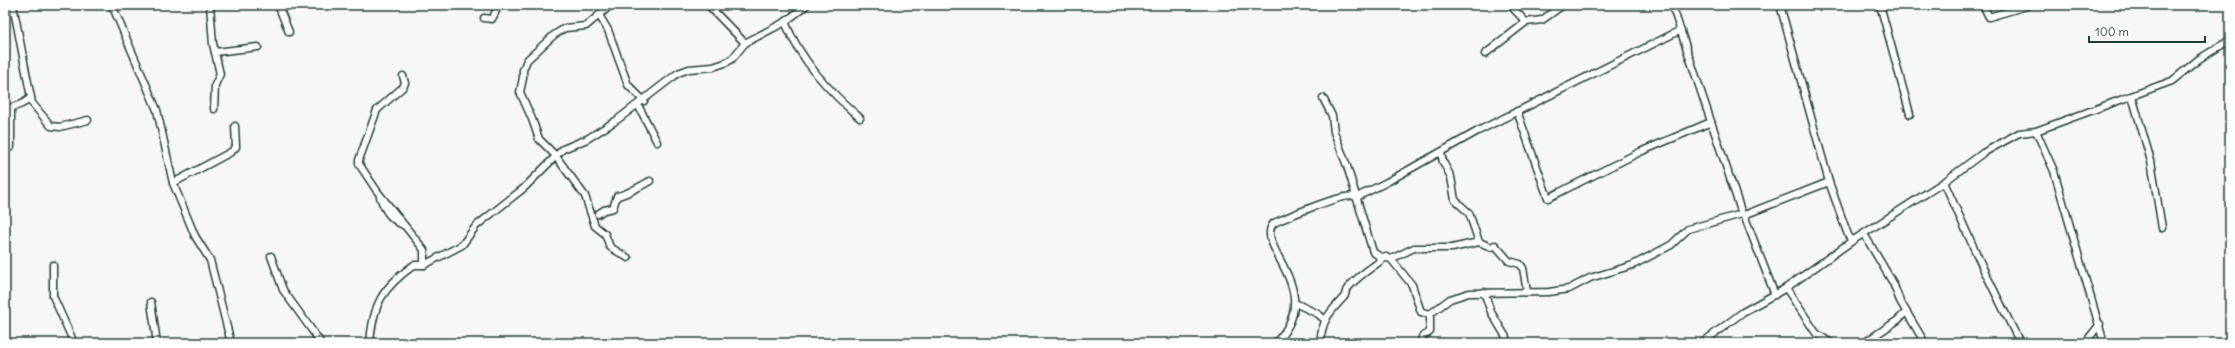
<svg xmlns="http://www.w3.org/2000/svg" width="2235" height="348" viewBox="0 0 2235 348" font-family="Delius,sans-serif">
<rect width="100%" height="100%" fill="#f6f7f7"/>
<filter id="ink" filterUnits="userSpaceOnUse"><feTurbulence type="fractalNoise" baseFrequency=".025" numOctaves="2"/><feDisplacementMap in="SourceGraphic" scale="8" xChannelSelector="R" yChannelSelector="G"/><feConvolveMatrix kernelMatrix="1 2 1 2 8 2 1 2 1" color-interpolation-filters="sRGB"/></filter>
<g filter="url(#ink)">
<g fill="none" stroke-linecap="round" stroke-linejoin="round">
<g stroke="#1f3d34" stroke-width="9">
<g id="minor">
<polyline points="13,5 32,103 51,126 60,127 88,120"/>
<polyline points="112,5 157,110 173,183 195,236 210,260 231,343"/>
<polyline points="210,5 213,44 220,74 215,85 214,109"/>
<polyline points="278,5 289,32"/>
<polyline points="611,5 586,26 565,28 554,35 527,60 523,70 523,78 520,92 532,119 539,139 555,155 585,196 595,226 605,234 610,247 628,258"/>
<polyline points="708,5 745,43"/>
<polyline points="1510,5 1526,22"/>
<polyline points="1672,5 1742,214 1744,215 1775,295"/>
<polyline points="1780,5 1829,182 1848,235 1852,241"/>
<polyline points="1880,5 1910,114"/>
<polyline points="1983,5 1989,17 2030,5"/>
<polyline points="599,15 608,30 628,85 644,101"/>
<polyline points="484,18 492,19 496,11 496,5"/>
<path d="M785,22C801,61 829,91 860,118"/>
<polyline points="215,52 258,47"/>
<polyline points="1485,54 1526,22 1542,20 1563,5"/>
<polyline points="403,76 405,83 403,87 377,110 359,160 359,164 377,191 421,246 424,250 424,265"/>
<polyline points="2132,96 2151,161 2162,228"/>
<polyline points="1323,98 1332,116 1334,132 1347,166 1373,252 1379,256 1391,259 1412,285 1421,312 1430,314 1450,299 1469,293 1549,292 1569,289 1590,278 1633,265 1671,245 1688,229 1742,214"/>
<polyline points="638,105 657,142"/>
<path d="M5,108C14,108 25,104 31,97"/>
<polyline points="11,108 11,147"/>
<polyline points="1517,111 1548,198 1640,152 1711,122"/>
<polyline points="2036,131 2054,171 2104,343"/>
<polyline points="1441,152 1443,162 1451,177 1455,200 1469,213 1479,242 1491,247 1495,245 1509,261 1520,264 1523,268 1527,292"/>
<polyline points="1944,182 1983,268 2020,343"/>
<polyline points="173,183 231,152 236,147 235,126"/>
<path d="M380,197C385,211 390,219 403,225"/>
<path d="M598,214L604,210L613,208L617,196C626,195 641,186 650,181"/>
<polyline points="1744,215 1829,182"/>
<polyline points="1864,234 1893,283 1900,301 1925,343"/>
<polyline points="271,256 283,290 321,343"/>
<polyline points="1391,259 1414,248 1452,248 1479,242"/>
<polyline points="53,265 53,296 74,343"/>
<polyline points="1786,288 1816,333 1831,343"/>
<polyline points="1484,292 1491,312 1506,337 1505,343"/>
<polyline points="151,302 157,343"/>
<polyline points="1295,303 1318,314 1324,319"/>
<path d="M370,343C373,304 382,288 414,265H424L462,245L476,226L524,188L563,149L587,139L617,120L678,73L689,69L713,67L725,63L732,59L745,43L785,22L807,5"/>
<path d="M1275,343C1328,291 1252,245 1274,223C1287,217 1347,191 1357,197L1387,182L1478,131L1681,30"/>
<path d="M1320,343C1322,320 1329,313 1344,297C1346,295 1345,291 1347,289C1357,276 1374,266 1386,257"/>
<polyline points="1421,343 1422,337 1430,332 1430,314"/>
<polyline points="1702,343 1743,312 1786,288 1852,241 1944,182 1983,153 2019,133 2036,131 2172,81 2199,59 2230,40"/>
<polyline points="1864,343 1898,320 1906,312"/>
<polyline points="2085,343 2100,324"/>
<polyline points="2228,343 2230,335"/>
</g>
</g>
<use href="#minor" stroke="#fff" stroke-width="6"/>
</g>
</g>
<rect width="2235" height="348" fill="none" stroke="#fff" stroke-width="20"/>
<rect x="10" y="10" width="2215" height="328" fill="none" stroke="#1f3d34" stroke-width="1.5" filter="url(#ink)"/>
<path d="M2089 36v6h116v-6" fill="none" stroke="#1f3d34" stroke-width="2"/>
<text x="2095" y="36" font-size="12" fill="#1f3d34" stroke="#ffffff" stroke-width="3" paint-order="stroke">100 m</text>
</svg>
